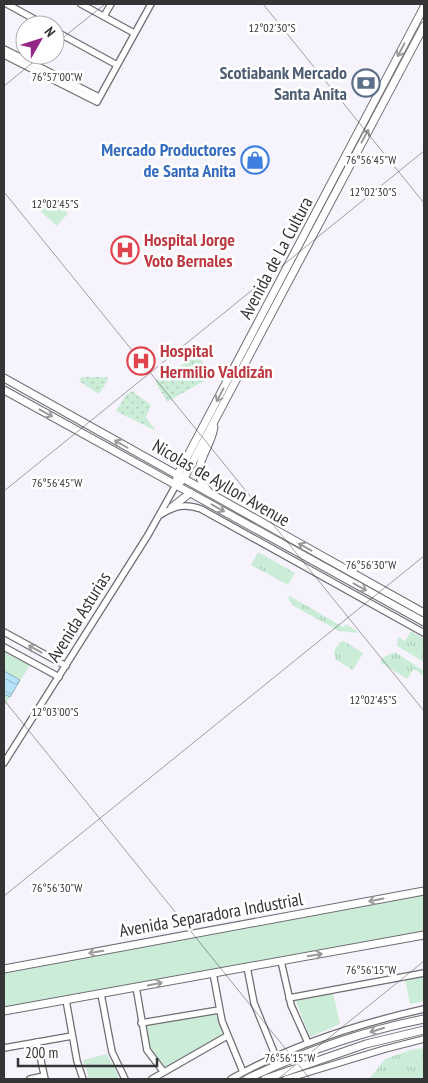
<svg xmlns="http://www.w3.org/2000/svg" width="428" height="1083" viewBox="0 0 428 1083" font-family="'PT Sans Narrow',sans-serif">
<defs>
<pattern id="grass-tufts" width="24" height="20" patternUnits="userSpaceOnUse" patternTransform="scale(1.25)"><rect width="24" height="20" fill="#cbedd8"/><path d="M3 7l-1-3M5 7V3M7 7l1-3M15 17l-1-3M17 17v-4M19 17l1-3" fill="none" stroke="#afccba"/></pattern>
<pattern id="garden-dots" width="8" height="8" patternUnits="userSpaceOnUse" patternTransform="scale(1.25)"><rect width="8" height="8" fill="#cbedd8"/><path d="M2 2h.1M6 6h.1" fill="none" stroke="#afccba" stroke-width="1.8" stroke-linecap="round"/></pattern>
<pattern id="water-waves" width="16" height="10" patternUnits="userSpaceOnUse" patternTransform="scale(1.25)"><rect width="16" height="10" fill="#b6e4fa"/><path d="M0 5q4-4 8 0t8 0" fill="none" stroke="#9dc4d7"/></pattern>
</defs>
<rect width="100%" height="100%" fill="#f7f3fc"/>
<g fill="url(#grass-tufts)">
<polygon points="258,552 295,573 288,585 251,565"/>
<polygon points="290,596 343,627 346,624 360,633 339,631 292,605 288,598"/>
<polygon points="411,631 424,639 424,662 397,646 398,637 405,641"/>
<polygon points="344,641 363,653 353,670 336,660 334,651 340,642"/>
<polygon points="395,652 424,671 424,676 414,669 407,679 380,662 382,658"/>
<polygon points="424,1048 424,1079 369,1079 385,1059 410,1050"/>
</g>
<g fill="#cbedd8">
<polygon points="49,198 68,213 57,226 39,210"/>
<polygon points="4,652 30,665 4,707"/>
<polygon points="424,894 424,932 4,1007 4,970"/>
<polygon points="424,975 424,1001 410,1004 405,979"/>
<polygon points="333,993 340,1024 310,1037 295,999"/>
<polygon points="216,1013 223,1034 165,1067 149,1047 145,1026"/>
<polygon points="107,1054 120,1079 89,1079 83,1060"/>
</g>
<g fill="url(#garden-dots)">
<polygon points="198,355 211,377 167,402 155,381"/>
<polygon points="81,377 107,377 108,380 99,394 79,381"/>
<polygon points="132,391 151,405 146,417 156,431 116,411 126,395"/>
</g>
<polygon fill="url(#water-waves)" stroke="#8fafc0" points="4,671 20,680 10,697 4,694"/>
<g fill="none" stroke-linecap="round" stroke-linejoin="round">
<g stroke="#706d74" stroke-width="8">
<g id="minor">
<polyline points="7,4 45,25"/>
<polyline points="81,4 134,33"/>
<polyline points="104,16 111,4"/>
<polyline points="55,31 117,65"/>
<polyline points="4,49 99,97"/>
<polyline points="4,55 97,102 151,4"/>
<path d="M160,515C175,506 184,503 201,509L424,633"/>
<polyline points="4,632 66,666"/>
<polyline points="4,647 59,677"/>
<polyline points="4,763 148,535 176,485"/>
<polyline points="281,961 291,1005 308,1043"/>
<polyline points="247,967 254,1003 276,1057"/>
<polyline points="213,973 222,1021 243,1072"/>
<polyline points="136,987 147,1050 163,1071"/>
<polyline points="101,994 112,1052 125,1079"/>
<polyline points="289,998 424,973"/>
<polyline points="66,1000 77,1061 83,1079"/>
<polyline points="141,1023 219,1010"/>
<polyline points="37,1042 45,1079"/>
<polyline points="4,1048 72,1036"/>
<polyline points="30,1079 44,1076"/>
<polyline points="152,1079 227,1036"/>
<path d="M231,1079C291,1045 357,1024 424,1009"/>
<polyline points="286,1079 385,1049 424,1039"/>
</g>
</g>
<g stroke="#706d74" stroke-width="9">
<g id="major">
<polyline points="4,378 424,613"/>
<polyline points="4,390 424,622"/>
<polyline points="176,485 177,476 424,7"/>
<polyline points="176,485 183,480 424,26"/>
<path d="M209,492C186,468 210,453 214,427"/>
<polyline points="172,507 190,493"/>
<polyline points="4,969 424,891"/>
<polyline points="4,1011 424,935"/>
<path d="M247,1079C303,1052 363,1031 424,1019"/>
<polyline points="265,1079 366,1044 424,1030"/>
</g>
</g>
<use href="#minor" stroke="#fff" stroke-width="5.5"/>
<use href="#major" stroke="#fff" stroke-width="7"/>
</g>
<defs><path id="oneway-shaft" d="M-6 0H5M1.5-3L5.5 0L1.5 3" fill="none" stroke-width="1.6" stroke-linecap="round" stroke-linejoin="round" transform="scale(1.25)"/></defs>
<g stroke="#9a9a9b">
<use href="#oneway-shaft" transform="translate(401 50) rotate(118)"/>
<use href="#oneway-shaft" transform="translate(365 136) rotate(-62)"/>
<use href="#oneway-shaft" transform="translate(220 395) rotate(118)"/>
<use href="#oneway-shaft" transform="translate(46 413) rotate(29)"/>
<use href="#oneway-shaft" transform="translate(121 444) rotate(-150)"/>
<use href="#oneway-shaft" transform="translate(218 508) rotate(29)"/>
<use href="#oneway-shaft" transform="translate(305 547) rotate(-151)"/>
<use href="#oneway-shaft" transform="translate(360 587) rotate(29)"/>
<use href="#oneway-shaft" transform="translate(35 649) rotate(-151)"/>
<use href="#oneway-shaft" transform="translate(376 900) rotate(169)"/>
<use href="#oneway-shaft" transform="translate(96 952) rotate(170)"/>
<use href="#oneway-shaft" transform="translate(315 955) rotate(-10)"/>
<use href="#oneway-shaft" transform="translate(155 984) rotate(-11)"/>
<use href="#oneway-shaft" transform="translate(377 1030) rotate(162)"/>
</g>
<path fill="none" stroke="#353437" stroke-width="1" stroke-opacity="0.45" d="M263,4L424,203M55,44L105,4M4,86L42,55M4,192L424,711M4,491L424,151M4,700L310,1079M4,896L424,556M278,1079L424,961"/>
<defs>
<g id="bank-ring" transform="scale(1.4375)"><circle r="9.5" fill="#fff" stroke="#5c6f8a" stroke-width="1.5"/><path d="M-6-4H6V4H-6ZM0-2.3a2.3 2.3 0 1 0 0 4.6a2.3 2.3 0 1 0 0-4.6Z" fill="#5c6f8a"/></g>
<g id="shop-ring" transform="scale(1.4375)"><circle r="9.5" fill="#fff" stroke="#3f7fe0" stroke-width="1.5"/><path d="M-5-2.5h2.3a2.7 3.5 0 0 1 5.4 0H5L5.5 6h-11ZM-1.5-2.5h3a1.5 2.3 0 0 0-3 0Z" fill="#3f7fe0"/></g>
<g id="hospital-ring" transform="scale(1.4375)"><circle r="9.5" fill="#fff" stroke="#e0444e" stroke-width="1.5"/><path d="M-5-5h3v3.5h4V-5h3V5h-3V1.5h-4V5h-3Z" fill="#e0444e"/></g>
</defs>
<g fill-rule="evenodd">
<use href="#bank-ring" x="366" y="83"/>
<use href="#shop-ring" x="255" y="160"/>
<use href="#hospital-ring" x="125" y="250"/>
<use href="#hospital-ring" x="141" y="361"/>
</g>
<g text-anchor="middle" stroke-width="5" stroke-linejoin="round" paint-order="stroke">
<g font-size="18" font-weight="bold" fill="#4e5e75" stroke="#fff" text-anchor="end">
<text x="347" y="79">Scotiabank Mercado<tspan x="347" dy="21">Santa Anita</tspan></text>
</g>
<g font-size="18" font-weight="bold" fill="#366cbe" stroke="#fff" text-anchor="end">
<text x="236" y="156">Mercado Productores<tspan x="236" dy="21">de Santa Anita</tspan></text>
</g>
<g font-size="18" font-weight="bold" fill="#be3a42" stroke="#fff" text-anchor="start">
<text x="144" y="246">Hospital Jorge<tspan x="144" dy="21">Voto Bernales</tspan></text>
<text x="160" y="357">Hospital<tspan x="160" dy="21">Hermilio Valdizán</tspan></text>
</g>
<g font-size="18" fill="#353437" stroke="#fff">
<text transform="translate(276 258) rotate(-62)" y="6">Avenida de La Cultura</text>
<text transform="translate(221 483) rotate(30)" y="6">Nicolas de Ayllon Avenue</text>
<text transform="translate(79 617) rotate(-58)" y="6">Avenida Asturias</text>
<text transform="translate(211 915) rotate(-10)" y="6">Avenida Separadora Industrial</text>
</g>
</g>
<g font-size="12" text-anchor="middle" fill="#353437" stroke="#fff" stroke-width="5" stroke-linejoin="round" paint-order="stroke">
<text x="272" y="32">12°02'30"S</text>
<text x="57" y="81">76°57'00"W</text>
<text x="371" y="164">76°56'45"W</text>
<text x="373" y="196">12°02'30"S</text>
<text x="55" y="208">12°02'45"S</text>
<text x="57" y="487">76°56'45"W</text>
<text x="371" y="569">76°56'30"W</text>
<text x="373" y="704">12°02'45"S</text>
<text x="55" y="716">12°03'00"S</text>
<text x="57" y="892">76°56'30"W</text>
<text x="371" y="974">76°56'15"W</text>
<text x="290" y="1062">76°56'15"W</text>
</g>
<rect width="428" height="1083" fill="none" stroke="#353437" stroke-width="10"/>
<g transform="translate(40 40) rotate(51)"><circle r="24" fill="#ffffff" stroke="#aeaeaf"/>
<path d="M0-4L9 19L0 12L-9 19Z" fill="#942687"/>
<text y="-8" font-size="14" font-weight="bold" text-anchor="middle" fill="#353437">N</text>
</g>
<path d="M18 1058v8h139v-8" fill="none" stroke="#353437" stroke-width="2.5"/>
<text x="25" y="1058" font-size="15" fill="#353437" stroke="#ffffff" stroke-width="4" paint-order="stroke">200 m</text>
</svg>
